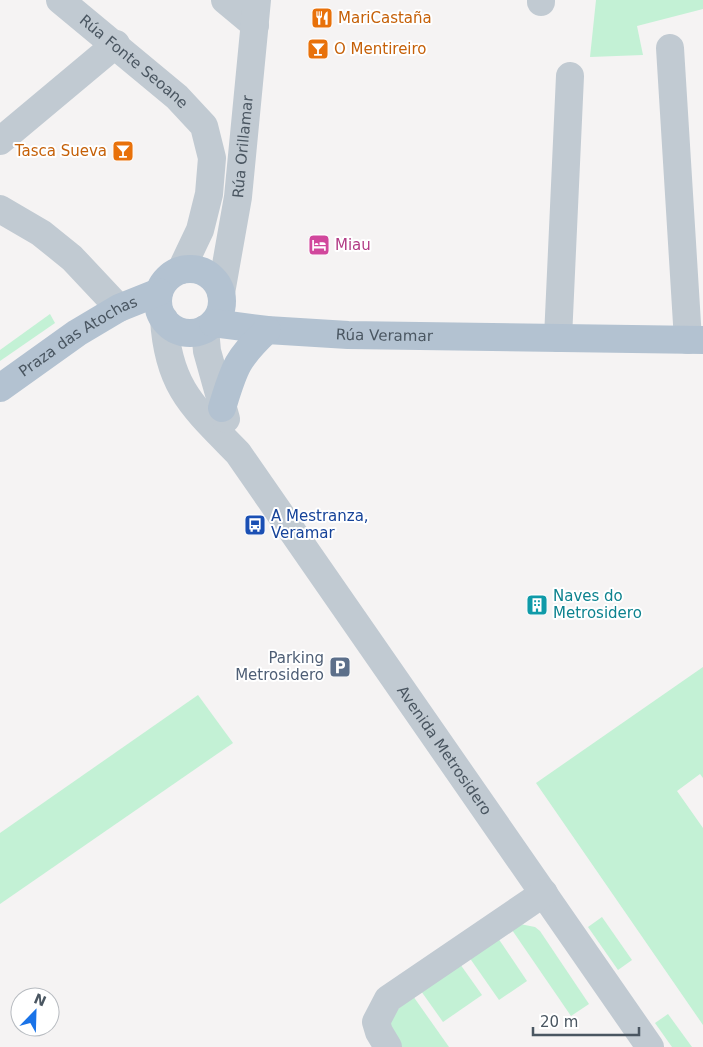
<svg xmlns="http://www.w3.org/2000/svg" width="703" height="1047" viewBox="0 0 703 1047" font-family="'DejaVu Sans',sans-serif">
<rect width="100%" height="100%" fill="#f5f3f3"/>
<g fill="#c3f1d5">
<polygon points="596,0 703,0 703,9 637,26 643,55 590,57"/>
<polygon points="50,314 55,323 0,361 0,350"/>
<polygon points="703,667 703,778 700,774 677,791 703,828 703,1025 536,783"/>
<polygon points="198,695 233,743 0,904 0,833"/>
<polygon points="602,917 632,960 618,970 588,927"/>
<polygon points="520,924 535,927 540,931 589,1004 571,1016 510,927"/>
<polygon points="498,938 527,981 499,1000 469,957"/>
<polygon points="460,964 482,995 443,1022 421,991"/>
<polygon points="413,996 449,1047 401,1047 389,1024 391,1015"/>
<polygon points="668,1014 692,1047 672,1047 655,1023"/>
</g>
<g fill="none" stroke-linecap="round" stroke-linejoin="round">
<g stroke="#c1cad2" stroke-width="28">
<path id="s1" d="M60,0L177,97L204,126L212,158L209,194L200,230L181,270"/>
<polyline points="225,0 255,25"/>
<polyline points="541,2 541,0"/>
<polyline points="670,48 688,340"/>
<polyline points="0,141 116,44"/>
<polyline points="0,209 41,233 72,258 119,308"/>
<path id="s2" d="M221,293L238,197L257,0"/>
<path id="s3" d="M164,319C168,387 193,407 238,453L650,1047"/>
<polyline points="205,329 207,351 226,419"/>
<polyline points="558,338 570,76"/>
<polyline points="388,1047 379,1032 376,1022 388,999 544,893"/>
</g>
<g stroke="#b3c2d1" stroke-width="28">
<circle cx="190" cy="301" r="32"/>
<path id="s4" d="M213,323L267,330L348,335L703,340"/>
<path id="s5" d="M0,388L77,333L119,308L159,292"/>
<path d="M222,408C234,369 236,359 267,330"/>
</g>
</g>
<defs>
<g id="restaurant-square" transform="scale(1.125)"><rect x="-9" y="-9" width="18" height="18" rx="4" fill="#e8710a" stroke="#fff"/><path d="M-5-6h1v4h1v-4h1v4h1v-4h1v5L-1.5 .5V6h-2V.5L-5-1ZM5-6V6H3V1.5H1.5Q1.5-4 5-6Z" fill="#fff"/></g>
<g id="bar-square" transform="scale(1.125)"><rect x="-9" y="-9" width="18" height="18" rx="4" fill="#e8710a" stroke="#fff"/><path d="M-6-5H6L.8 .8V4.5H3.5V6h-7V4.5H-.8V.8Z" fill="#fff"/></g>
<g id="hotel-square" transform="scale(1.125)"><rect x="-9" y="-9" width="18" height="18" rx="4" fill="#d1479c" stroke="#fff"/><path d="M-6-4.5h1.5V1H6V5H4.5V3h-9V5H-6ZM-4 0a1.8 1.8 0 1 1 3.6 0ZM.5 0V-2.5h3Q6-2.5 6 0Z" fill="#fff"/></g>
<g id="bus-square" transform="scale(1.125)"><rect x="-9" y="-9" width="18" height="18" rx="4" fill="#1a4fb4" stroke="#fff"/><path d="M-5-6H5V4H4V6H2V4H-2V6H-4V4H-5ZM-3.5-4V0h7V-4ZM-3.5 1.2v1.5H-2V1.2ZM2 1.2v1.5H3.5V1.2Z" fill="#fff"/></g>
<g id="building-square" transform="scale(1.125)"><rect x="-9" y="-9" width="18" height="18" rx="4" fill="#0f9aa8" stroke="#fff"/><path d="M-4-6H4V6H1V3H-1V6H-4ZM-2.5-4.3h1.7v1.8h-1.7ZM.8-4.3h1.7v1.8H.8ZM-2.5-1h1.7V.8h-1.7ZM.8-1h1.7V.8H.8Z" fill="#fff"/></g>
<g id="parking-square" transform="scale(1.125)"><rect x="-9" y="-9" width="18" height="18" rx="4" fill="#5c6f8a" stroke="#fff"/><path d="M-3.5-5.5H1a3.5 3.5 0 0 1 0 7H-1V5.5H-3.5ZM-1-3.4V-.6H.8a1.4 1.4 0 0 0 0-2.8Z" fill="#fff"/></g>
</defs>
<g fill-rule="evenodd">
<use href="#restaurant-square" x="322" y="18"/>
<use href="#bar-square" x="318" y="49"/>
<use href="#bar-square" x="123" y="151"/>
<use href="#hotel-square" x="319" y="245"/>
<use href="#bus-square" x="255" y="525"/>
<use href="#building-square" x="537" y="605"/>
<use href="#parking-square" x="340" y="667"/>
</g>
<g text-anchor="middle" stroke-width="4" stroke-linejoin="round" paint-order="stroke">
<g font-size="15" fill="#c56008" stroke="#fff" text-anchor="start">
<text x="338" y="23">MariCastaña</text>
<text x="334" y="54">O Mentireiro</text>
<text x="107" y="156" text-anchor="end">Tasca Sueva</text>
</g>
<g font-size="15" fill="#4a5661" stroke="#fff">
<text dy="5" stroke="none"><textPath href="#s1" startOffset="96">Rúa Fonte Seoane</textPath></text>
<text dy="5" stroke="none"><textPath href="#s2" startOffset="148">Rúa Orillamar</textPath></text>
<text dy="5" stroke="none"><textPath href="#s4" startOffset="172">Rúa Veramar</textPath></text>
<text dy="5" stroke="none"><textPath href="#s5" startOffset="94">Praza das Atochas</textPath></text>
<text dy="5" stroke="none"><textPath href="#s3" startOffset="520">Avenida Metrosidero</textPath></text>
</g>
<g font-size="15" fill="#b23c85" stroke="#fff" text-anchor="start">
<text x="335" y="250">Miau</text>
</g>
<g font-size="15" fill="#164399" stroke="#fff" text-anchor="start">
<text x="271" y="521">A Mestranza,<tspan x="271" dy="17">Veramar</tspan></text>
</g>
<g font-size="15" fill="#0d838f" stroke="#fff" text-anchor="start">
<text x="553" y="601">Naves do<tspan x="553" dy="17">Metrosidero</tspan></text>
</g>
<g font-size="15" fill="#4e5e75" stroke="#fff" text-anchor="end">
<text x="324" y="663">Parking<tspan x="324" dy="17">Metrosidero</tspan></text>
</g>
</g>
<g transform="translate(35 1012) rotate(23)"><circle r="24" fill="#ffffff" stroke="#b7bbc0"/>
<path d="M0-4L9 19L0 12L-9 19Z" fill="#1a73e8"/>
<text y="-8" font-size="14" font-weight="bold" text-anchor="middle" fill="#4a5661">N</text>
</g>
<path d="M533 1027v8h106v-8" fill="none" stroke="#4a5661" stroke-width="2.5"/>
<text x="540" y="1027" font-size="15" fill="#4a5661" stroke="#ffffff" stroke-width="4" paint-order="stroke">20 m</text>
</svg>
